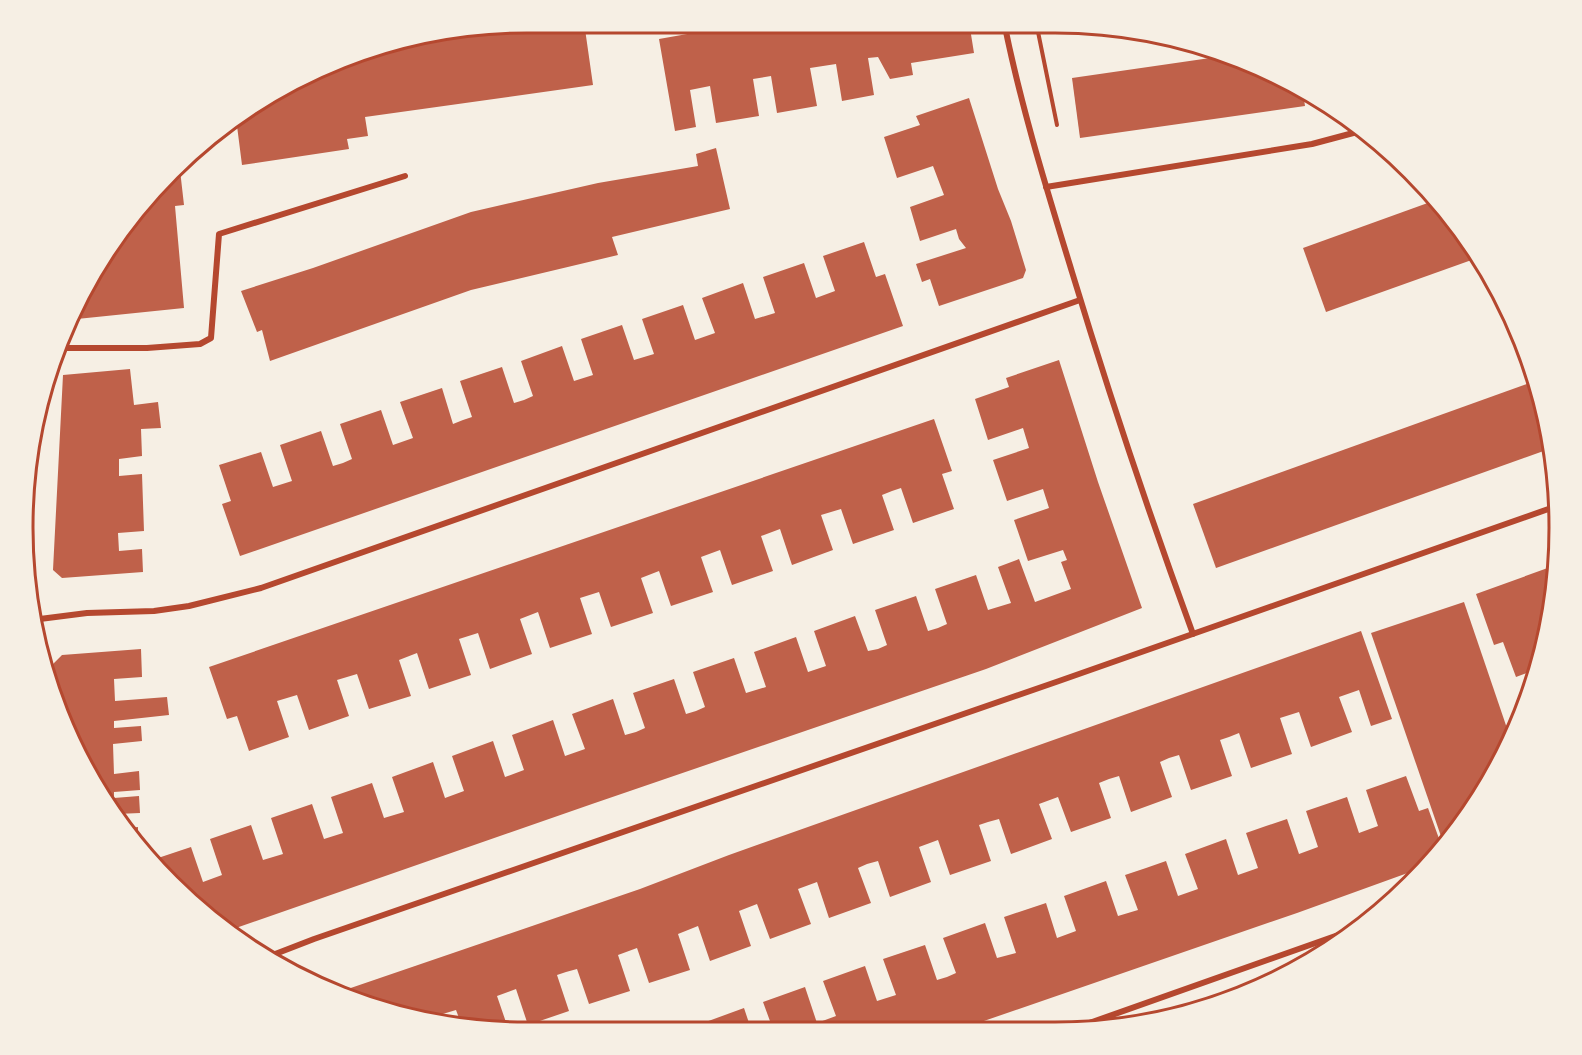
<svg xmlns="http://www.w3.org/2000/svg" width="1582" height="1055" viewBox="0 0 1582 1055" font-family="'Alegreya Sans',sans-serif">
<rect width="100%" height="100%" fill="#f6efe4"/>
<g fill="#bf614a">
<polygon points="529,22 584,22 593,85 365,117 368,136 347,139 349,149 242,165 236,118 247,108 366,49"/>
<polygon points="755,22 969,22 974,53 911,63 913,75 890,79 878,57 868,58 874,95 842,101 836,64 810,68 817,106 777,113 771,76 753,79 759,116 716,123 710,86 690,90 696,127 675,131 659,39"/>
<polygon points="1224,56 1278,75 1303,92 1305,106 1080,138 1072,78"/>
<polygon points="969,98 998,189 1011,221 1026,270 1023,278 939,306 930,279 922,282 916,264 966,248 959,239 956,229 920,241 910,207 944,195 933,166 897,178 884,137 920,125 916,116"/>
<polygon points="716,148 730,209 612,237 618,255 471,290 270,361 262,330 257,332 241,291 313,268 471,212 598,183 698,166 696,154"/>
<polygon points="180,170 184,205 175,206 184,308 77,319 76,308 127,220"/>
<polygon points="1436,200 1474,247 1480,257 1326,312 1303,248"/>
<polygon points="864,242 876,277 885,274 903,326 240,556 222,504 231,501 219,465 261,452 273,487 292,481 280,445 321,431 333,466 343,463 352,459 340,424 381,410 393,445 413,438 400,402 442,388 453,424 463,420 472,417 460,381 502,367 514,403 524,400 533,396 521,361 562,346 574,381 593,375 581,339 622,325 634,360 654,354 642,319 683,305 695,340 715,333 702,298 743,283 755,319 775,313 763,277 804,263 816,298 835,291 823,256"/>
<polygon points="1059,360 1098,482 1142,608 986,669 592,804 233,929 171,885 152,860 191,847 203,882 222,875 210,839 251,825 263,860 283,854 271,818 312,804 324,839 343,833 331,797 372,783 384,818 404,812 392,777 433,762 445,798 464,791 452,756 493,741 505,777 524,770 512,735 553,720 565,756 585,749 572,714 613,699 625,735 636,732 645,728 633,693 674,679 686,714 696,711 705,707 693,672 734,658 746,693 766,687 754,652 796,637 808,672 826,666 814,631 855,616 868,651 878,649 887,645 875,610 916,596 928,631 938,628 947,624 935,589 976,575 988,610 1011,603 998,567 1019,559 1035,602 1071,589 1061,562 1067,560 1063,550 1028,561 1014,520 1049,508 1043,489 1007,501 993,460 1029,448 1023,428 988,440 975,399 1009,387 1006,378"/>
<polygon points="130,369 134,405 158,402 161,428 141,429 142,456 119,459 119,476 142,474 144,531 118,533 119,551 142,549 143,572 62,578 53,570 63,375"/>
<polygon points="1535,381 1550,429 1552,448 1216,568 1193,504"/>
<polygon points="934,419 952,471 942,474 954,509 913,523 901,488 892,491 882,495 894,530 853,544 841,509 821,515 833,550 792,565 780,529 761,536 773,571 732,585 720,550 701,557 713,592 671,606 659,571 641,578 653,613 611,627 599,592 580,598 592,634 550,648 538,612 520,619 532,654 490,669 478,633 459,639 471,675 429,689 417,653 399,660 411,696 369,709 357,674 337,680 349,716 309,730 297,695 277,701 289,737 249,751 237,716 227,719 209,667"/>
<polygon points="1556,565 1550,625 1544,627 1547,635 1537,669 1516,677 1503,642 1494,645 1476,594"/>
<polygon points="1464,602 1511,740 1475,808 1444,845 1371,633"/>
<polygon points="1361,631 1392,719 1371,726 1359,690 1339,697 1352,732 1311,747 1299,712 1280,718 1292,754 1251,768 1239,733 1229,737 1220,740 1232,776 1191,790 1179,755 1169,758 1160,762 1172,797 1131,812 1119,776 1109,779 1099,783 1111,818 1071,832 1058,797 1039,804 1052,839 1011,854 999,819 988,822 979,825 991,861 950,875 938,840 919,847 931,882 890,897 878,861 867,864 858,868 871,903 829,918 817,882 798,889 811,924 770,939 757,904 739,911 751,946 710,961 698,926 678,934 690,970 649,983 637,948 618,955 630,991 589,1004 577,969 566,972 557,975 569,1011 528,1025 516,989 497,996 509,1031 462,1026 456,1010 436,1016 439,1024 429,1023 339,992 640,889 729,855"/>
<polygon points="141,649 142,677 114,679 115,701 167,697 169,715 114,721 114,728 141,726 142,741 113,744 114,774 139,771 140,790 114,792 114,798 139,796 140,813 117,814 90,780 51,675 51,666 62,655"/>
<polygon points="1406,776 1419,811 1428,808 1442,847 1427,866 1297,913 952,1032 774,1032 763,1002 805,987 817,1023 836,1016 823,981 865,966 877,1001 896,995 883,959 925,945 937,980 947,977 956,973 943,938 985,923 997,958 1016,953 1004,917 1046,903 1057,938 1076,931 1064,896 1106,881 1118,916 1138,910 1125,875 1146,868 1166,861 1178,896 1198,889 1185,854 1226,839 1238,875 1258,868 1246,833 1266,826 1287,819 1299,854 1318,847 1306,811 1347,797 1359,833 1378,826 1366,790"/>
<polygon points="138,827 138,842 127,828"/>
<polygon points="744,1008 752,1032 706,1032 703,1023"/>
</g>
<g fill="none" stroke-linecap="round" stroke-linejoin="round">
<polyline stroke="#b5482f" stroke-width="4" points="1036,22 1057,125"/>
<g stroke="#b5482f" stroke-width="6">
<path d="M1004,22C1021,107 1047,190 1072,272C1109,394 1149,514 1193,634"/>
<polyline points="1046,187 1312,144 1357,132"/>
<polyline points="58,348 147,348 200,344 211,338 219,234 405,176"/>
<polyline points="32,620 87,613 154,611 189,606 261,588 1080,300"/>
<polyline points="270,956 314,939 1059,681 1557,506"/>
<polyline points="1064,1032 1358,928"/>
</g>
</g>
<path d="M0 0H1582V1055H0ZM527 33H1055A494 494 0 0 1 1549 527V528A494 494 0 0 1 1055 1022H527A494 494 0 0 1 33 528V527A494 494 0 0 1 527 33Z" fill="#f6efe4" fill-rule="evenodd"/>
<path fill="none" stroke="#b5482f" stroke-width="3" d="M527 33H1055A494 494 0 0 1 1549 527V528A494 494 0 0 1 1055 1022H527A494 494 0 0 1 33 528V527A494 494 0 0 1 527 33Z"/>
</svg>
